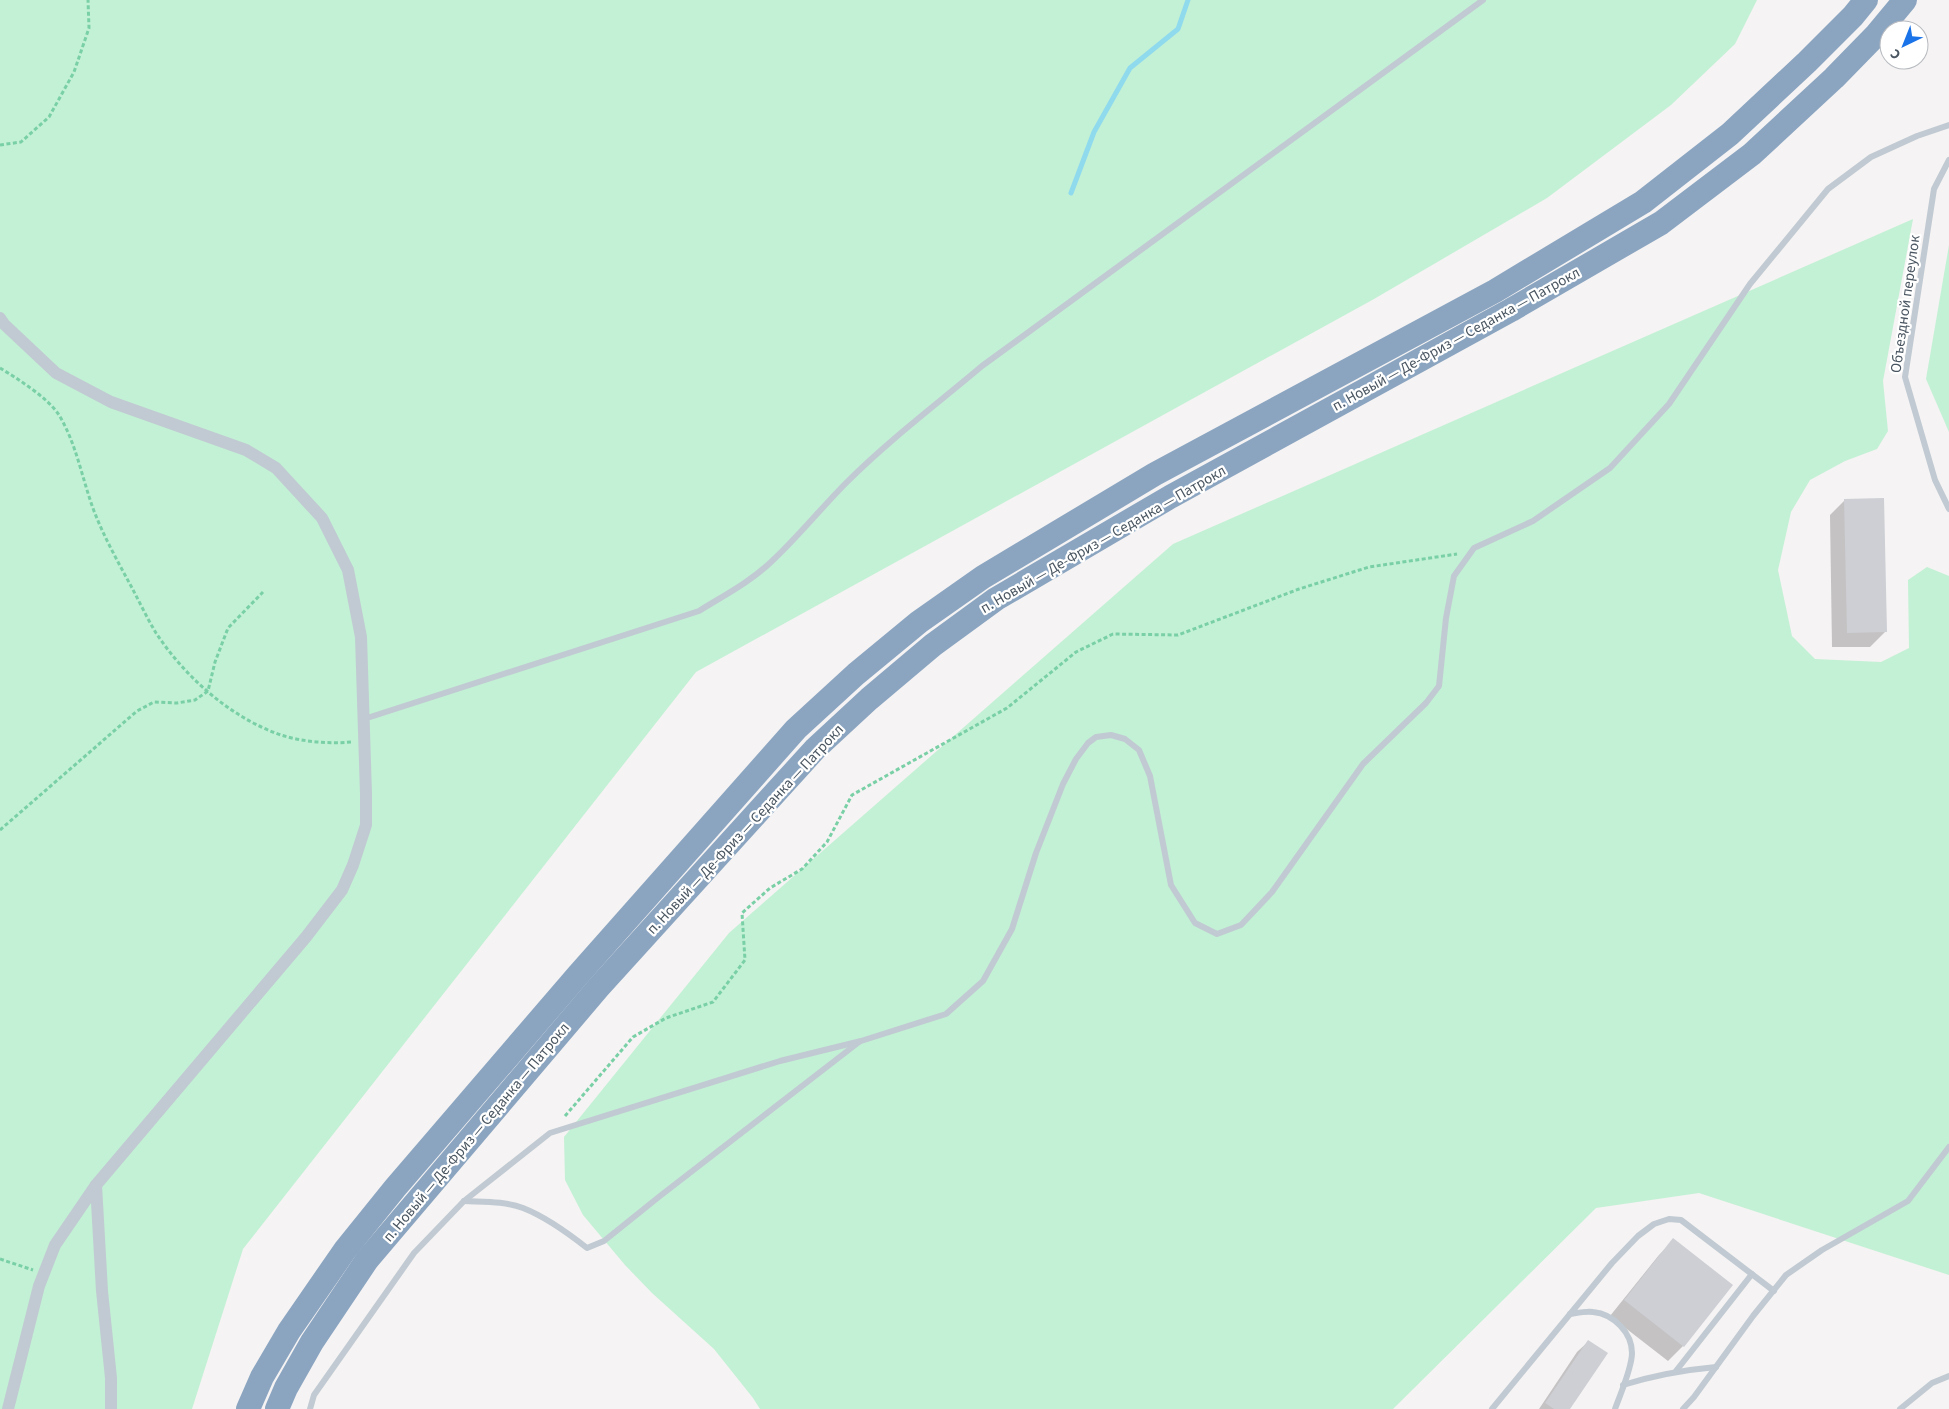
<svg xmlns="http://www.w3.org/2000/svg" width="1949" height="1409" viewBox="0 0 1949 1409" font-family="'Source Sans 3',sans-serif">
<rect width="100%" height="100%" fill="#f5f3f3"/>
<g fill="#c3f1d5">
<polygon points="0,0 1757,0 1735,44 1671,105 1547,198 1374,299 696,672 243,1249 192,1409 0,1409"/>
<polygon points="1913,219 1883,381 1888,431 1877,449 1845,461 1810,480 1791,512 1778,570 1792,636 1815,659 1881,662 1909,648 1908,580 1927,567 1949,576 1949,1275 1699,1193 1596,1208 1393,1409 760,1409 753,1398 714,1349 652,1293 625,1265 583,1215 565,1180 564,1137 729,933 1173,544"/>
<polygon points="1949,245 1949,432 1926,379"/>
</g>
<g fill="#0003">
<polygon points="1845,500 1885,632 1870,647 1832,647 1830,515"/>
<polygon points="1674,1240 1731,1285 1683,1346 1668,1361 1610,1316 1659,1255"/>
<polygon points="1589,1341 1569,1409 1539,1409 1577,1352"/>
</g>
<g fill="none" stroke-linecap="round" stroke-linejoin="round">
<polyline stroke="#90daee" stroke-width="5" points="1071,193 1094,132 1130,68 1178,29 1188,0"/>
</g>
<g fill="#cdcfd5">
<polygon points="1884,498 1887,632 1847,633 1844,499"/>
<polygon points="1673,1238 1733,1285 1684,1347 1624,1300"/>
<polygon points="1588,1340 1608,1353 1570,1409 1554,1409 1545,1403"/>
</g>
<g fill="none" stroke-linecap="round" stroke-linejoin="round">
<g stroke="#7ad0a6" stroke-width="3" stroke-dasharray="4 2.5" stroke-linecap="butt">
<polyline points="0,145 21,142 49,117 74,72 89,28 88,0"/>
<path d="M0,368C18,379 47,397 59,415C77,445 82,479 94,511C104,537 118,562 131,586C139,601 147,618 156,633C185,677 231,718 281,735C303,742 328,744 352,742"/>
<polyline points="0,830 137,711 154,702 177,703 195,700 208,691 215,662 228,628 263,592"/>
<polyline points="565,1116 633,1037 666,1018 713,1002 745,960 742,913 770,888 802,869 827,842 852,795 1007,708 1076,652 1113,634 1178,635 1299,589 1369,567 1457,554"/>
<polyline points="0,1259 33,1270"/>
</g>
<g stroke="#c1cad2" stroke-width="6">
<polyline points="1949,160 1934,189 1905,377 1935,480 1949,509"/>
<path d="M364,719L699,611C723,596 750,582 771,562C798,537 821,508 847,482C889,440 937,404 982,366L1483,0"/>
<path d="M464,1201C483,1202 505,1201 523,1208C546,1217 568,1233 587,1248L604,1241L660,1196L859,1042"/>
<path d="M1570,1314C1577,1313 1586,1311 1593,1312C1614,1314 1632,1333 1632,1353C1632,1368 1620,1395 1615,1409"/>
<polyline points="1676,1371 1752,1274"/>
<path d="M1623,1385C1655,1375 1683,1370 1716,1367"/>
<polyline points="310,1409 314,1395 414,1253 464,1201 550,1133 780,1061 861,1041 946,1014 983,981 1012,929 1036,853 1063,784 1076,759 1088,743 1096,737 1111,735 1125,739 1139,750 1150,776 1171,885 1195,923 1217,934 1241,925 1272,892 1363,764 1426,703 1439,686 1446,618 1454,576 1474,548 1533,521 1610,468 1669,404 1750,284 1828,189 1871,157 1917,136 1949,125"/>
<polyline points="1492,1409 1612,1263 1638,1236 1654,1224 1669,1219 1681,1220 1774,1291"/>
<polyline points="1683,1409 1694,1397 1753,1316 1786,1275 1822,1250 1908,1201 1949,1147"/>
<polyline points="1900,1409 1932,1383 1949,1376"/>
</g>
<g stroke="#c1cad2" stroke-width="12">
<polyline points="0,318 4,324 56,373 111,402 246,450 276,468 322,518 348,570 361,637 366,794 366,825 353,865 342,890 306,937 96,1185 55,1245 39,1286 8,1409"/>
<polyline points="96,1185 102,1291 111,1378 111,1409"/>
</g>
<g stroke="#8ba5c1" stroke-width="24">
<polyline points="248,1409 262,1377 289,1331 345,1250 395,1188 578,975 796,729 856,674 919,622 983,577 1155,474 1495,291 1643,202 1730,134 1807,62 1853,16 1866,0"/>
<polyline points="277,1409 286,1388 312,1342 367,1260 598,988 815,749 869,699 933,645 996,599 1170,497 1511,310 1661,223 1752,154 1834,78 1876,35 1905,0"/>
</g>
</g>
<g text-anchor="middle" stroke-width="4.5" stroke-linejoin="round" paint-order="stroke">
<g font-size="15" fill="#4a5661" stroke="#fff">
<text transform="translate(1905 304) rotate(-82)" y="5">Объездной переулок</text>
<text transform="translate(1456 339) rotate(-29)" y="5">п. Новый — Де-Фриз — Седанка — Патрокл</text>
<text transform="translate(1103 539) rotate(-30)" y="5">п. Новый — Де-Фриз — Седанка — Патрокл</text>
<text transform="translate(745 829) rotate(-47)" y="5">п. Новый — Де-Фриз — Седанка — Патрокл</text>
<text transform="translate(476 1132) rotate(-50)" y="5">п. Новый — Де-Фриз — Седанка — Патрокл</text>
</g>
</g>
<g transform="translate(1904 45) rotate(223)"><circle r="24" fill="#ffffff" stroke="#b7bbc0"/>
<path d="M0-4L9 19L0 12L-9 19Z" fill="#1a73e8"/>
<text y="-8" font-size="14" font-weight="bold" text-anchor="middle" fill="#4a5661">С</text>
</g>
</svg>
